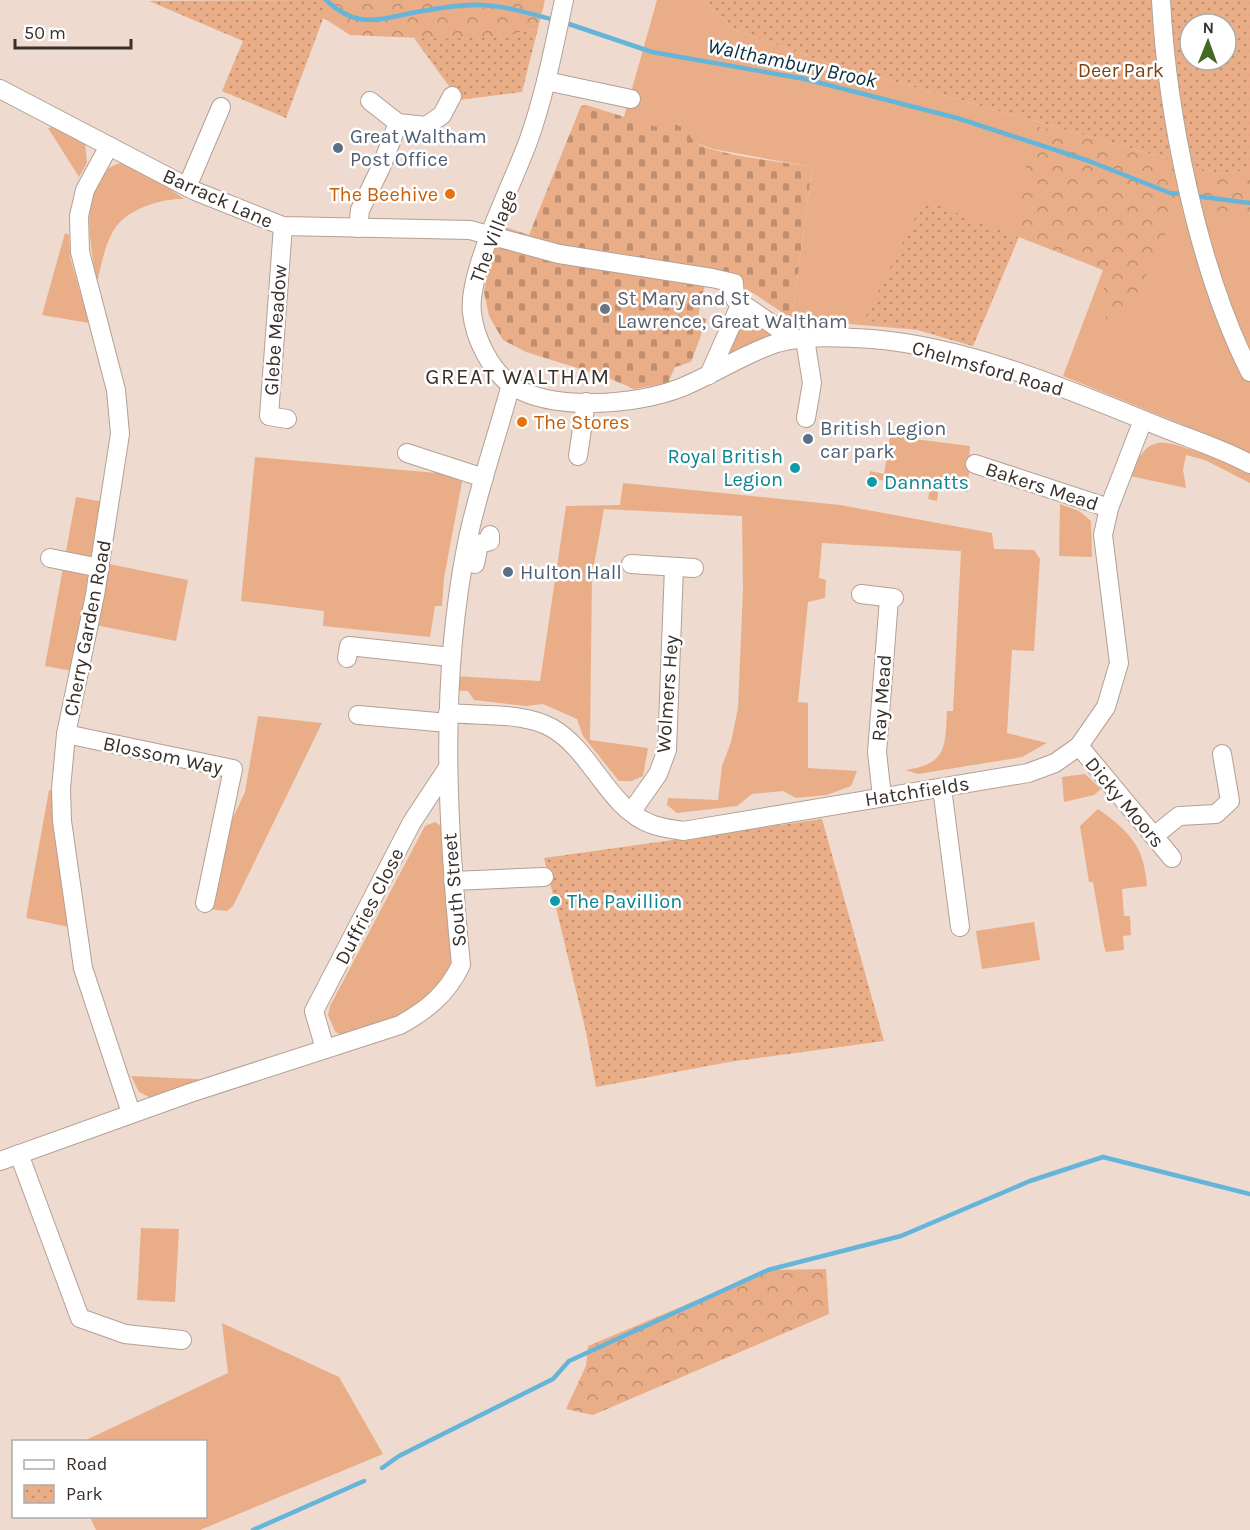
<svg xmlns="http://www.w3.org/2000/svg" width="1250" height="1530" viewBox="0 0 1250 1530" font-family="Karla,sans-serif">
<defs>
<pattern id="forest-crowns" width="20" height="18" patternUnits="userSpaceOnUse" patternTransform="scale(1.5)"><rect width="20" height="18" fill="#e9ae87"/><path d="M2 6a3 3 0 1 1 6 0M12 15a3 3 0 1 1 6 0" fill="none" stroke="#be8e6f"/></pattern>
<pattern id="cemetery-stones" width="16" height="16" patternUnits="userSpaceOnUse" patternTransform="scale(1.5)"><rect width="16" height="16" fill="#e9ae87"/><path d="M2 7V4a2 2 0 0 1 4 0v3zM10 15v-3a2 2 0 0 1 4 0v3z" fill="#be8e6f"/></pattern>
<pattern id="park-dots" width="8" height="8" patternUnits="userSpaceOnUse" patternTransform="scale(1.5)"><rect width="8" height="8" fill="#e9ae87"/><path d="M2 2h.1M6 6h.1" fill="none" stroke="#be8e6f" stroke-width="1.8" stroke-linecap="round"/></pattern>
</defs>
<rect width="100%" height="100%" fill="#eedace"/>
<g fill="#e9ae87">
<path d="M657,0H702L735,30L822,61L1218,173L1250,170V483L1205,460L1186,455L1183,470L1186,488L1130,476C1149,431 1162,441 1202,453L1196,430L1063,376L1103,270L1019,237L973,346L918,330L792,319L812,167L713,149L624,117Z"/>
<polygon points="53,127 63,129 85,143 87,163 79,177 48,128"/>
<path d="M121,163C145,169 164,184 184,199C165,198 134,207 120,222C106,236 102,263 97,282C91,250 75,174 121,163Z"/>
<polygon points="65,233 69,235 70,257 89,323 42,315"/>
<polygon points="744,311 781,335 741,348 717,360"/>
<polygon points="890,436 970,446 968,492 939,487 937,501 928,499 930,488 869,478 870,471 884,474"/>
<polygon points="255,457 448,474 462,482 444,578 442,606 435,606 430,637 323,626 324,611 241,601"/>
<path d="M623,483L840,505L992,533L994,549L1034,550L1040,559L1034,651L1012,650L1007,733L1047,743L1022,757L918,774L905,770C947,764 945,748 947,711H953L961,551L822,543L819,578L826,580L825,598L808,602L798,702L808,703V768L857,771L851,786L827,795L796,798L783,791L752,794L737,806L677,813L667,805L668,798L718,800L722,766L731,742L738,708L743,590L742,516L604,509L592,576L590,740L648,748L643,776L632,781H619L583,736L577,719L543,704L526,706L474,700L468,691L452,690V676L540,681L566,506L620,505Z"/>
<polygon points="76,497 104,502 73,671 45,666"/>
<polygon points="1060,504 1079,511 1091,521 1092,557 1059,556"/>
<polygon points="104,563 188,580 176,641 95,625"/>
<polygon points="258,716 322,723 233,906 227,911 208,909 230,824 245,792"/>
<polygon points="1085,774 1101,789 1094,795 1064,802 1062,777"/>
<polygon points="49,790 55,791 69,927 26,918"/>
<path d="M1098,809C1130,832 1144,846 1147,886L1122,889L1124,916H1130L1131,935L1123,936L1124,950L1106,952L1104,946L1093,882H1089L1080,826Z"/>
<polygon points="435,822 446,829 456,956 446,979 426,1005 356,1037 343,1037 335,1031 328,1015 330,1006 425,826"/>
<polygon points="1034,922 1040,960 982,969 976,931"/>
<polygon points="131,1076 217,1080 155,1100 139,1092"/>
<polygon points="141,1228 179,1229 175,1302 137,1300"/>
<polygon points="222,1323 339,1377 383,1454 200,1530 96,1530 90,1517 206,1516 206,1442 84,1441 228,1373"/>
</g>
<g fill="url(#forest-crowns)">
<polygon points="296,0 545,0 538,28 514,34 467,40 350,35"/>
<polygon points="1034,126 1095,139 1218,173 1250,170 1250,212 1176,210 1139,291 1106,320 1103,269 1019,237 1022,186"/>
<polygon points="826,1269 829,1314 593,1415 566,1409 586,1366 588,1346 768,1270"/>
</g>
<path fill="url(#cemetery-stones)" d="M586,105L660,128L670,123C693,129 686,137 698,144C722,156 783,162 812,167L792,319L750,291L706,279L698,317L707,319L691,362L675,367L668,383L634,389L606,377L526,352L503,340L489,316L484,292L496,224L529,235L581,106Z"/>
<g fill="url(#park-dots)" fill-rule="evenodd">
<polygon points="314,0 327,8 286,118 222,91 243,41 149,1"/>
<path d="M702,0H1250V170L1218,173L822,61L735,30ZM1190,24H1226V60H1190Z"/>
<path d="M538,28L522,92L459,100L414,38C457,39 497,39 538,28Z"/>
<polygon points="924,200 1018,237 973,346 918,330 864,320"/>
<polygon points="822,819 884,1041 729,1062 596,1087 586,1032 544,858"/>
</g>
<g fill="none" stroke-linecap="round" stroke-linejoin="round">
<g stroke="#64b5d9" stroke-width="4.5">
<path d="M326,0C358,30 379,19 417,12C438,8 460,4 482,5C506,6 531,14 554,20"/>
<polyline points="563,22 652,52 805,79 957,118 1089,161 1170,193 1183,194"/>
<polyline points="1195,196 1250,203"/>
<polyline points="382,1468 399,1456 553,1379 569,1361 768,1270 901,1236 1030,1181 1103,1157 1250,1194"/>
<polyline points="253,1530 364,1481"/>
</g>
<g stroke="#b3a094" stroke-width="20">
<g id="minor">
<path d="M564,0C554,46 545,94 529,139C514,182 467,271 472,313C475,339 490,369 511,385C551,412 637,405 680,388C713,375 743,354 777,343C805,335 843,337 872,339C968,347 1068,389 1156,425C1187,438 1221,448 1250,464"/>
<path d="M1161,0C1167,115 1198,269 1250,372"/>
<polyline points="546,81 631,99"/>
<polyline points="0,89 195,191 283,226 470,230 559,254 712,278 734,283 735,299 794,339"/>
<polyline points="370,101 398,123 426,126 442,115 452,96"/>
<polyline points="109,146 85,190 79,216 80,252 116,390 120,434 95,595 66,734 61,789 62,821 83,968 131,1113"/>
<polyline points="187,187 221,107"/>
<polyline points="283,226 269,416 287,419"/>
<polyline points="358,228 360,210 381,167 398,123"/>
<polyline points="805,339 812,383 806,418"/>
<polyline points="709,375 741,303"/>
<polyline points="407,453 484,478"/>
<polyline points="578,456 586,402"/>
<polyline points="975,464 1109,508"/>
<polyline points="50,558 100,568"/>
<polyline points="475,564 479,544 490,541 490,535"/>
<polyline points="631,564 694,568"/>
<polyline points="861,594 894,598"/>
<polyline points="347,658 349,646 451,657"/>
<path d="M448,713C480,716 524,712 552,728C592,751 608,808 651,824C661,828 672,829 683,831L1028,773L1055,763L1079,746L1106,707L1119,663L1103,535L1109,508L1143,420"/>
<polyline points="358,715 448,723"/>
<polyline points="66,734 233,769 205,903"/>
<polyline points="1079,746 1172,858"/>
<polyline points="942,788 960,927"/>
<polyline points="882,797 877,752 889,599"/>
<polyline points="632,811 658,774 667,750 674,567"/>
<polyline points="1154,836 1179,816 1216,814 1230,801 1222,754"/>
<polyline points="453,881 544,877"/>
<polyline points="325,1049 314,1011 412,822 447,769"/>
<polyline points="19,1154 80,1318 125,1334 182,1340"/>
<path d="M0,1161L190,1093L400,1025C427,1010 447,994 461,965C447,824 439,683 467,543C478,489 497,437 511,384"/>
</g>
</g>
<use href="#minor" stroke="#fff" stroke-width="18"/>
</g>
<g fill="#5c6f8a" stroke="#fff" stroke-width="2">
<circle cx="338" cy="148" r="6"/>
<circle cx="808" cy="439" r="6"/>
<circle cx="508" cy="572" r="6"/>
</g>
<g fill="#e8710a" stroke="#fff" stroke-width="2">
<circle cx="450" cy="194" r="6"/>
<circle cx="522" cy="422" r="6"/>
</g>
<circle fill="#6b7280" stroke="#fff" stroke-width="2" cx="605" cy="309" r="6"/>
<g fill="#0f9aa8" stroke="#fff" stroke-width="2">
<circle cx="795" cy="468" r="6"/>
<circle cx="872" cy="482" r="6"/>
<circle cx="555" cy="901" r="6"/>
</g>
<g text-anchor="middle" stroke-width="5" stroke-linejoin="round" paint-order="stroke">
<g font-size="20" fill="#7c4212" stroke="#fff">
<text x="1121" y="77">Deer Park</text>
</g>
<g font-size="20" fill="#4e5e75" stroke="#fff" text-anchor="start">
<text x="350" y="143">Great Waltham<tspan x="350" dy="23">Post Office</tspan></text>
<text x="820" y="435">British Legion<tspan x="820" dy="23">car park</tspan></text>
<text x="520" y="579">Hulton Hall</text>
</g>
<g font-size="20" fill="#c56008" stroke="#fff" text-anchor="end">
<text x="438" y="201">The Beehive</text>
<text x="534" y="429" text-anchor="start">The Stores</text>
</g>
<g font-size="20" fill="#38302b" stroke="#fff">
<text transform="translate(218 198) rotate(24)" y="7">Barrack Lane</text>
<text transform="translate(493 236) rotate(-69)" y="7">The Village</text>
<text transform="translate(275 330) rotate(-86)" y="7">Glebe Meadow</text>
<text transform="translate(988 368) rotate(16)" y="7">Chelmsford Road</text>
<text transform="translate(1042 486) rotate(18)" y="7">Bakers Mead</text>
<text transform="translate(87 628) rotate(-79)" y="7">Cherry Garden Road</text>
<text transform="translate(667 694) rotate(-86)" y="7">Wolmers Hey</text>
<text transform="translate(881 698) rotate(-86)" y="7">Ray Mead</text>
<text transform="translate(163 755) rotate(12)" y="7">Blossom Way</text>
<text transform="translate(917 791) rotate(-9)" y="7">Hatchfields</text>
<text transform="translate(1125 802) rotate(50)" y="7">Dicky Moors</text>
<text transform="translate(454 890) rotate(-95)" y="7">South Street</text>
<text transform="translate(369 906) rotate(-63)" y="7">Duffries Close</text>
</g>
<g font-size="20" fill="#5b616d" stroke="#fff" text-anchor="start">
<text x="617" y="305">St Mary and St<tspan x="617" dy="23">Lawrence, Great Waltham</tspan></text>
</g>
<g font-size="20" fill="#0d838f" stroke="#fff" text-anchor="start">
<text x="783" y="463" text-anchor="end">Royal British<tspan x="783" dy="23">Legion</tspan></text>
<text x="884" y="489">Dannatts</text>
<text x="567" y="908">The Pavillion</text>
</g>
<g font-size="21" font-style="italic" fill="#082f3e" stroke="#fff">
<text transform="translate(792 63) rotate(12)" y="7">Walthambury Brook</text>
</g>
<g font-size="22" letter-spacing="1.5" fill="#38302b" stroke="#fff">
<text x="518" y="384">GREAT WALTHAM</text>
</g>
</g>
<rect x="12" y="1440" width="195" height="78" fill="#ffffff" stroke="#afacaa" stroke-width="1.5"/>
<rect x="24" y="1460" width="30" height="9" fill="#ffffff" stroke="#afacaa" stroke-width="1.5"/>
<text x="66" y="1470" font-size="18" fill="#38302b">Road</text>
<rect x="24" y="1485" width="30" height="18" fill="url(#park-dots)" stroke="#afacaa" stroke-width="1.5"/>
<text x="66" y="1500" font-size="18" fill="#38302b">Park</text>
<g transform="translate(1208 42) rotate(1)"><circle r="28" fill="#ffffff" stroke="#afacaa" stroke-width="1.5"/>
<path d="M0-4.5L10 22L0 15L-10 22Z" fill="#446923"/>
<text y="-9" font-size="16" font-weight="bold" text-anchor="middle" fill="#38302b">N</text>
</g>
<path d="M15 39v9h116v-9" fill="none" stroke="#38302b" stroke-width="3"/>
<text x="24" y="39" font-size="18" fill="#38302b" stroke="#ffffff" stroke-width="4.5" paint-order="stroke">50 m</text>
</svg>
